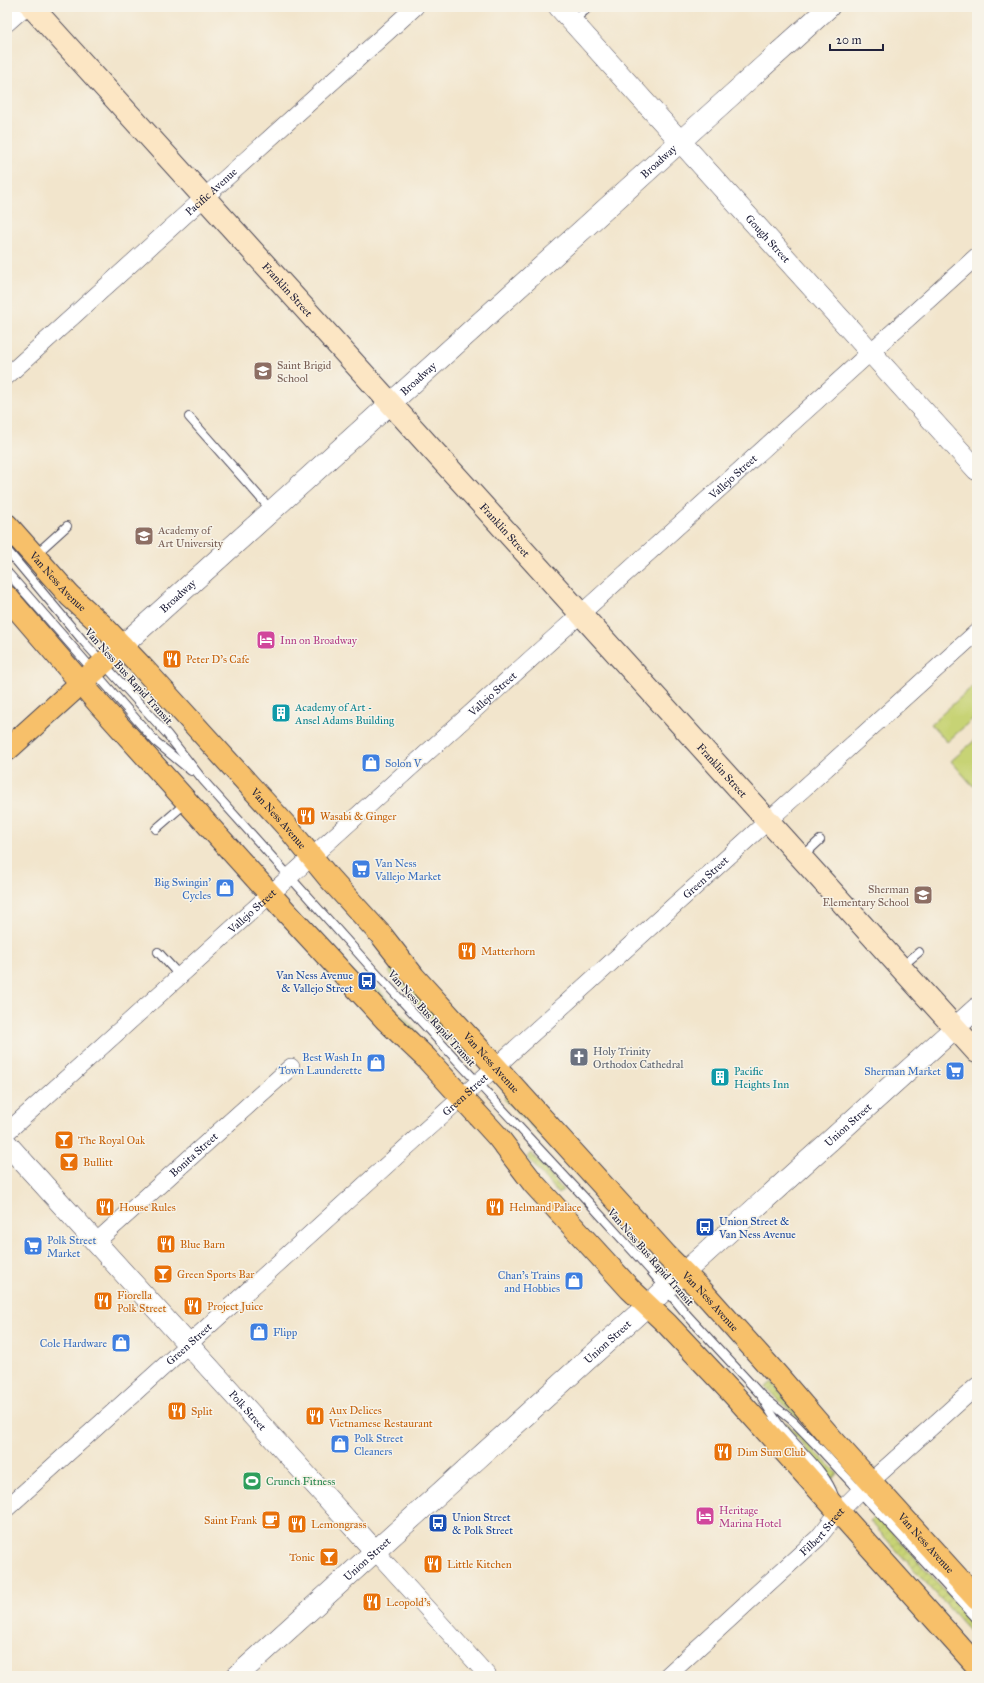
<svg xmlns="http://www.w3.org/2000/svg" width="984" height="1683" viewBox="0 0 984 1683" font-family="'IM FELL Great Primer',serif">
<defs>
<pattern id="garden-furrows" width="10" height="10" patternUnits="userSpaceOnUse"><rect width="10" height="10" fill="#c7d375"/><path d="M-1 1l2-2M0 10L10 0M9 11l2-2" fill="none" stroke="#abb566"/></pattern>
</defs>
<rect width="100%" height="100%" fill="#f7f3e8"/>
<filter id="ink" filterUnits="userSpaceOnUse"><feTurbulence type="fractalNoise" baseFrequency=".025" numOctaves="2"/><feDisplacementMap in="SourceGraphic" scale="8" xChannelSelector="R" yChannelSelector="G"/><feConvolveMatrix kernelMatrix="1 2 1 2 8 2 1 2 1" color-interpolation-filters="sRGB"/></filter>
<filter id="wash" filterUnits="userSpaceOnUse"><feTurbulence type="fractalNoise" baseFrequency=".012" numOctaves="4" result="noise"/><feDisplacementMap in="SourceGraphic" scale="16" xChannelSelector="R" yChannelSelector="G"/><feGaussianBlur stdDeviation="0.9" result="paint"/><feColorMatrix in="noise" values="0 0 0 0 0 0 0 0 0 0 0 0 0 0 0 0 0 1.4 0 .05"/><feComposite in="paint" operator="in"/></filter>
<g filter="url(#wash)">
<rect width="100%" height="100%" fill="#f2e5cc"/>
<g fill="#c7d375" stroke="#747a58">
<polygon points="973,686 977,691 977,715 947,742 931,724"/>
<polygon points="975,740 977,741 977,782 973,786 951,761"/>
</g>
<g fill="url(#garden-furrows)" stroke="#747a58">
<polygon points="394,967 471,1053 467,1057 389,972"/>
<polygon points="375,985 419,1034 416,1036 369,989"/>
<polygon points="509,1094 555,1146 553,1148 504,1099"/>
<polygon points="531,1153 563,1190 558,1194 527,1157"/>
<polygon points="772,1382 800,1417 798,1419 766,1387"/>
<polygon points="786,1422 838,1474 832,1479 786,1425"/>
<polygon points="876,1515 977,1626 977,1639 870,1521"/>
</g>
</g>
<g filter="url(#ink)">
<g fill="none" stroke-linecap="round" stroke-linejoin="round">
<g stroke="#413f51" stroke-width="10">
<g id="service">
<polyline points="573,21 589,7"/>
<polyline points="189,417 272,511"/>
<polyline points="7,550 84,642 167,734 203,780 375,972 583,1196 650,1270 688,1316 760,1394 793,1421 821,1450 977,1619"/>
<polyline points="35,555 67,526"/>
<polyline points="7,572 156,742 191,771"/>
<polyline points="156,829 187,802"/>
<polyline points="802,857 820,840"/>
<polyline points="158,952 180,976"/>
<polyline points="901,967 919,952"/>
<path d="M762,1398C768,1408 774,1418 781,1427C798,1449 826,1471 834,1496"/>
</g>
</g>
<g stroke="#413f51" stroke-width="18">
<g id="minor">
<polyline points="7,23 25,7"/>
<path id="s1" d="M7,376L415,7"/>
<path id="s2" d="M7,1132L977,256"/>
<path id="s3" d="M96,1242L291,1067"/>
<path id="s4" d="M7,1508L977,632"/>
<polyline points="375,1551 488,1676"/>
<path id="s5" d="M667,1676L818,1538L838,1513L860,1491L977,1386"/>
</g>
</g>
<g stroke="#413f51" stroke-width="22">
<g id="tertiary">
<path id="s6" d="M559,7L977,470"/>
<path id="s7" d="M122,646L829,7"/>
<path id="s8" d="M7,1144L375,1551"/>
<path id="s9" d="M237,1676L977,1008"/>
</g>
</g>
<g stroke="#413f51" stroke-width="24">
<g id="secondary">
<path id="s10" d="M32,7L977,1052"/>
</g>
</g>
<g stroke="#413f51" stroke-width="24">
<polyline id="primary" points="7,750 122,646"/>
</g>
<g stroke="#413f51" stroke-width="24">
<g id="trunk">
<path id="s11" d="M7,525L70,596L102,625L142,667L288,828L329,878L382,936L414,977L666,1255L703,1292L778,1376L832,1439L977,1599"/>
<polyline points="7,597 100,705 288,914 386,1020 426,1058 498,1137 534,1184 610,1267 630,1289 667,1324 733,1394 977,1666"/>
</g>
</g>
<use href="#service" stroke="#fff" stroke-width="8"/>
<use href="#minor" stroke="#fff" stroke-width="17"/>
<use href="#tertiary" stroke="#fff" stroke-width="21"/>
<use href="#secondary" stroke="#fce6c4" stroke-width="22"/>
<use href="#primary" stroke="#f7c06b" stroke-width="22"/>
<use href="#trunk" stroke="#f7c06b" stroke-width="22"/>
</g>
</g>
<defs>
<g id="school-square" transform="scale(1)"><rect x="-9" y="-9" width="18" height="18" rx="4" fill="#8d6e63" stroke="#f7f3e8"/><path d="M0-5L7-2L0 1L-7-2ZM-4 1L0 2.5L4 1V4Q0 6-4 4Z" fill="#fff"/></g>
<g id="university-square" transform="scale(1)"><rect x="-9" y="-9" width="18" height="18" rx="4" fill="#8d6e63" stroke="#f7f3e8"/><path d="M0-5L7-2L0 1L-7-2ZM-4 1L0 2.5L4 1V4Q0 6-4 4Z" fill="#fff"/></g>
<g id="hotel-square" transform="scale(1)"><rect x="-9" y="-9" width="18" height="18" rx="4" fill="#d1479c" stroke="#f7f3e8"/><path d="M-6-4.5h1.5V1H6V5H4.5V3h-9V5H-6ZM-4 0a1.8 1.8 0 1 1 3.6 0ZM.5 0V-2.5h3Q6-2.5 6 0Z" fill="#fff"/></g>
<g id="restaurant-square" transform="scale(1)"><rect x="-9" y="-9" width="18" height="18" rx="4" fill="#e8710a" stroke="#f7f3e8"/><path d="M-5-6h1v4h1v-4h1v4h1v-4h1v5L-1.5 .5V6h-2V.5L-5-1ZM5-6V6H3V1.5H1.5Q1.5-4 5-6Z" fill="#fff"/></g>
<g id="building-square" transform="scale(1)"><rect x="-9" y="-9" width="18" height="18" rx="4" fill="#0f9aa8" stroke="#f7f3e8"/><path d="M-4-6H4V6H1V3H-1V6H-4ZM-2.5-4.3h1.7v1.8h-1.7ZM.8-4.3h1.7v1.8H.8ZM-2.5-1h1.7V.8h-1.7ZM.8-1h1.7V.8H.8Z" fill="#fff"/></g>
<g id="shop-square" transform="scale(1)"><rect x="-9" y="-9" width="18" height="18" rx="4" fill="#3f7fe0" stroke="#f7f3e8"/><path d="M-5-2.5h2.3a2.7 3.5 0 0 1 5.4 0H5L5.5 6h-11ZM-1.5-2.5h3a1.5 2.3 0 0 0-3 0Z" fill="#fff"/></g>
<g id="supermarket-square" transform="scale(1)"><rect x="-9" y="-9" width="18" height="18" rx="4" fill="#3f7fe0" stroke="#f7f3e8"/><path d="M-6-5.5h2.5l.6 2H6L4.5 2H-2.5L-4.4-4H-6ZM-1.5 3.2a1.3 1.3 0 1 0 .1 0ZM3 3.2a1.3 1.3 0 1 0 .1 0Z" fill="#fff"/></g>
<g id="bus-square" transform="scale(1)"><rect x="-9" y="-9" width="18" height="18" rx="4" fill="#1a4fb4" stroke="#f7f3e8"/><path d="M-5-6H5V4H4V6H2V4H-2V6H-4V4H-5ZM-3.5-4V0h7V-4ZM-3.5 1.2v1.5H-2V1.2ZM2 1.2v1.5H3.5V1.2Z" fill="#fff"/></g>
<g id="church-square" transform="scale(1)"><rect x="-9" y="-9" width="18" height="18" rx="4" fill="#6b7280" stroke="#f7f3e8"/><path d="M-1.2-6h2.4v3.5h3.3v2.4h-3.3V6h-2.4V-.1h-3.3v-2.4h3.3Z" fill="#fff"/></g>
<g id="bar-square" transform="scale(1)"><rect x="-9" y="-9" width="18" height="18" rx="4" fill="#e8710a" stroke="#f7f3e8"/><path d="M-6-5H6L.8 .8V4.5H3.5V6h-7V4.5H-.8V.8Z" fill="#fff"/></g>
<g id="stadium-square" transform="scale(1)"><rect x="-9" y="-9" width="18" height="18" rx="4" fill="#2e9e5b" stroke="#f7f3e8"/><path d="M0-5a6.5 5 0 1 0 0 10a6.5 5 0 1 0 0-10ZM-3.5-1.8h7v3.6h-7Z" fill="#fff"/></g>
<g id="cafe-square" transform="scale(1)"><rect x="-9" y="-9" width="18" height="18" rx="4" fill="#e8710a" stroke="#f7f3e8"/><path d="M-5.5-4.5H6V0H3Q3 3.5 0 3.5H-2.5Q-5.5 3.5-5.5 0ZM3-3.2v2h1.7v-2ZM-6 4.5H4V6H-6Z" fill="#fff"/></g>
</defs>
<g fill-rule="evenodd">
<use href="#school-square" x="263" y="371"/>
<use href="#university-square" x="144" y="536"/>
<use href="#hotel-square" x="266" y="640"/>
<use href="#restaurant-square" x="172" y="659"/>
<use href="#building-square" x="281" y="713"/>
<use href="#shop-square" x="371" y="763"/>
<use href="#restaurant-square" x="306" y="816"/>
<use href="#supermarket-square" x="361" y="869"/>
<use href="#shop-square" x="225" y="888"/>
<use href="#school-square" x="923" y="895"/>
<use href="#restaurant-square" x="467" y="951"/>
<use href="#bus-square" x="367" y="981"/>
<use href="#church-square" x="579" y="1057"/>
<use href="#shop-square" x="376" y="1063"/>
<use href="#supermarket-square" x="955" y="1071"/>
<use href="#building-square" x="720" y="1077"/>
<use href="#bar-square" x="64" y="1140"/>
<use href="#bar-square" x="69" y="1162"/>
<use href="#restaurant-square" x="105" y="1207"/>
<use href="#restaurant-square" x="495" y="1207"/>
<use href="#bus-square" x="705" y="1227"/>
<use href="#restaurant-square" x="166" y="1244"/>
<use href="#supermarket-square" x="33" y="1246"/>
<use href="#bar-square" x="163" y="1274"/>
<use href="#shop-square" x="574" y="1281"/>
<use href="#restaurant-square" x="103" y="1301"/>
<use href="#restaurant-square" x="193" y="1306"/>
<use href="#shop-square" x="259" y="1332"/>
<use href="#shop-square" x="121" y="1343"/>
<use href="#restaurant-square" x="177" y="1411"/>
<use href="#restaurant-square" x="315" y="1416"/>
<use href="#shop-square" x="340" y="1444"/>
<use href="#restaurant-square" x="723" y="1452"/>
<use href="#stadium-square" x="252" y="1481"/>
<use href="#hotel-square" x="705" y="1516"/>
<use href="#cafe-square" x="271" y="1520"/>
<use href="#bus-square" x="438" y="1523"/>
<use href="#restaurant-square" x="297" y="1524"/>
<use href="#bar-square" x="329" y="1557"/>
<use href="#restaurant-square" x="433" y="1564"/>
<use href="#restaurant-square" x="372" y="1602"/>
</g>
<g text-anchor="middle" stroke-width="3" stroke-linejoin="round" paint-order="stroke">
<g font-size="11" fill="#22223b" stroke="#f7f3e8">
<text dy="4" stroke="none"><textPath href="#s7" startOffset="723">Broadway</textPath></text>
<text dy="4" stroke="none"><textPath href="#s1" startOffset="275">Pacific Avenue</textPath></text>
<text dy="4" stroke="none"><textPath href="#s6" startOffset="312">Gough Street</textPath></text>
<text dy="4" stroke="none"><textPath href="#s10" startOffset="381">Franklin Street</textPath></text>
<text dy="4" stroke="none"><textPath href="#s7" startOffset="399">Broadway</textPath></text>
<text dy="4" stroke="none"><textPath href="#s2" startOffset="978">Vallejo Street</textPath></text>
<text dy="4" stroke="none"><textPath href="#s10" startOffset="705">Franklin Street</textPath></text>
<text dy="4" stroke="none"><textPath href="#s11" startOffset="76">Van Ness Avenue</textPath></text>
<text dy="4" stroke="none"><textPath href="#s7" startOffset="75">Broadway</textPath></text>
<text transform="translate(129 676) rotate(48)" y="4">Van Ness Bus Rapid Transit</text>
<text dy="4" stroke="none"><textPath href="#s2" startOffset="654">Vallejo Street</textPath></text>
<text dy="4" stroke="none"><textPath href="#s10" startOffset="1029">Franklin Street</textPath></text>
<text dy="4" stroke="none"><textPath href="#s11" startOffset="400">Van Ness Avenue</textPath></text>
<text dy="4" stroke="none"><textPath href="#s4" startOffset="941">Green Street</textPath></text>
<text dy="4" stroke="none"><textPath href="#s2" startOffset="330">Vallejo Street</textPath></text>
<text transform="translate(432 1018) rotate(48)" y="4">Van Ness Bus Rapid Transit</text>
<text dy="4" stroke="none"><textPath href="#s11" startOffset="724">Van Ness Avenue</textPath></text>
<text dy="4" stroke="none"><textPath href="#s4" startOffset="617">Green Street</textPath></text>
<text dy="4" stroke="none"><textPath href="#s9" startOffset="823">Union Street</textPath></text>
<text dy="4" stroke="none"><textPath href="#s3" startOffset="131">Bonita Street</textPath></text>
<text transform="translate(651 1257) rotate(49)" y="4">Van Ness Bus Rapid Transit</text>
<text dy="4" stroke="none"><textPath href="#s11" startOffset="1048">Van Ness Avenue</textPath></text>
<text dy="4" stroke="none"><textPath href="#s9" startOffset="499">Union Street</textPath></text>
<text dy="4" stroke="none"><textPath href="#s4" startOffset="245">Green Street</textPath></text>
<text dy="4" stroke="none"><textPath href="#s8" startOffset="359">Polk Street</textPath></text>
<text dy="4" stroke="none"><textPath href="#s5" startOffset="212">Filbert Street</textPath></text>
<text dy="4" stroke="none"><textPath href="#s11" startOffset="1372">Van Ness Avenue</textPath></text>
<text dy="4" stroke="none"><textPath href="#s9" startOffset="175">Union Street</textPath></text>
</g>
<g font-size="11" fill="#785e54" stroke="#f7f3e8" text-anchor="start">
<text x="277" y="369">Saint Brigid<tspan x="277" dy="13">School</tspan></text>
<text x="158" y="534">Academy of<tspan x="158" dy="13">Art University</tspan></text>
<text x="909" y="893" text-anchor="end">Sherman<tspan x="909" dy="13">Elementary School</tspan></text>
</g>
<g font-size="11" fill="#b23c85" stroke="#f7f3e8" text-anchor="start">
<text x="280" y="644">Inn on Broadway</text>
<text x="719" y="1514">Heritage<tspan x="719" dy="13">Marina Hotel</tspan></text>
</g>
<g font-size="11" fill="#c56008" stroke="#f7f3e8" text-anchor="start">
<text x="186" y="663">Peter D's Cafe</text>
<text x="320" y="820">Wasabi &amp; Ginger</text>
<text x="481" y="955">Matterhorn</text>
<text x="78" y="1144">The Royal Oak</text>
<text x="83" y="1166">Bullitt</text>
<text x="119" y="1211">House Rules</text>
<text x="509" y="1211">Helmand Palace</text>
<text x="180" y="1248">Blue Barn</text>
<text x="177" y="1278">Green Sports Bar</text>
<text x="117" y="1299">Fiorella<tspan x="117" dy="13">Polk Street</tspan></text>
<text x="207" y="1310">Project Juice</text>
<text x="329" y="1414">Aux Delices<tspan x="329" dy="13">Vietnamese Restaurant</tspan></text>
<text x="191" y="1415">Split</text>
<text x="737" y="1456">Dim Sum Club</text>
<text x="257" y="1524" text-anchor="end">Saint Frank</text>
<text x="311" y="1528">Lemongrass</text>
<text x="315" y="1561" text-anchor="end">Tonic</text>
<text x="447" y="1568">Little Kitchen</text>
<text x="386" y="1606">Leopold's</text>
</g>
<g font-size="11" fill="#0d838f" stroke="#f7f3e8" text-anchor="start">
<text x="295" y="711">Academy of Art -<tspan x="295" dy="13">Ansel Adams Building</tspan></text>
<text x="734" y="1075">Pacific<tspan x="734" dy="13">Heights Inn</tspan></text>
</g>
<g font-size="11" fill="#366cbe" stroke="#f7f3e8" text-anchor="start">
<text x="385" y="767">Solon V</text>
<text x="375" y="867">Van Ness<tspan x="375" dy="13">Vallejo Market</tspan></text>
<text x="211" y="886" text-anchor="end">Big Swingin'<tspan x="211" dy="13">Cycles</tspan></text>
<text x="362" y="1061" text-anchor="end">Best Wash In<tspan x="362" dy="13">Town Launderette</tspan></text>
<text x="941" y="1075" text-anchor="end">Sherman Market</text>
<text x="47" y="1244">Polk Street<tspan x="47" dy="13">Market</tspan></text>
<text x="560" y="1279" text-anchor="end">Chan's Trains<tspan x="560" dy="13">and Hobbies</tspan></text>
<text x="273" y="1336">Flipp</text>
<text x="107" y="1347" text-anchor="end">Cole Hardware</text>
<text x="354" y="1442">Polk Street<tspan x="354" dy="13">Cleaners</tspan></text>
</g>
<g font-size="11" fill="#164399" stroke="#f7f3e8" text-anchor="start">
<text x="353" y="979" text-anchor="end">Van Ness Avenue<tspan x="353" dy="13">&amp; Vallejo Street</tspan></text>
<text x="719" y="1225">Union Street &amp;<tspan x="719" dy="13">Van Ness Avenue</tspan></text>
<text x="452" y="1521">Union Street<tspan x="452" dy="13">&amp; Polk Street</tspan></text>
</g>
<g font-size="11" fill="#5b616d" stroke="#f7f3e8" text-anchor="start">
<text x="593" y="1055">Holy Trinity<tspan x="593" dy="13">Orthodox Cathedral</tspan></text>
</g>
<g font-size="11" fill="#27864d" stroke="#f7f3e8" text-anchor="start">
<text x="266" y="1485">Crunch Fitness</text>
</g>
</g>
<rect width="984" height="1683" fill="none" stroke="#f7f3e8" stroke-width="24"/>
<path d="M830 44v6h53v-6" fill="none" stroke="#22223b" stroke-width="2"/>
<text x="836" y="44" font-size="12" fill="#22223b" stroke="#f7f3e8" stroke-width="3" paint-order="stroke">20 m</text>
</svg>
